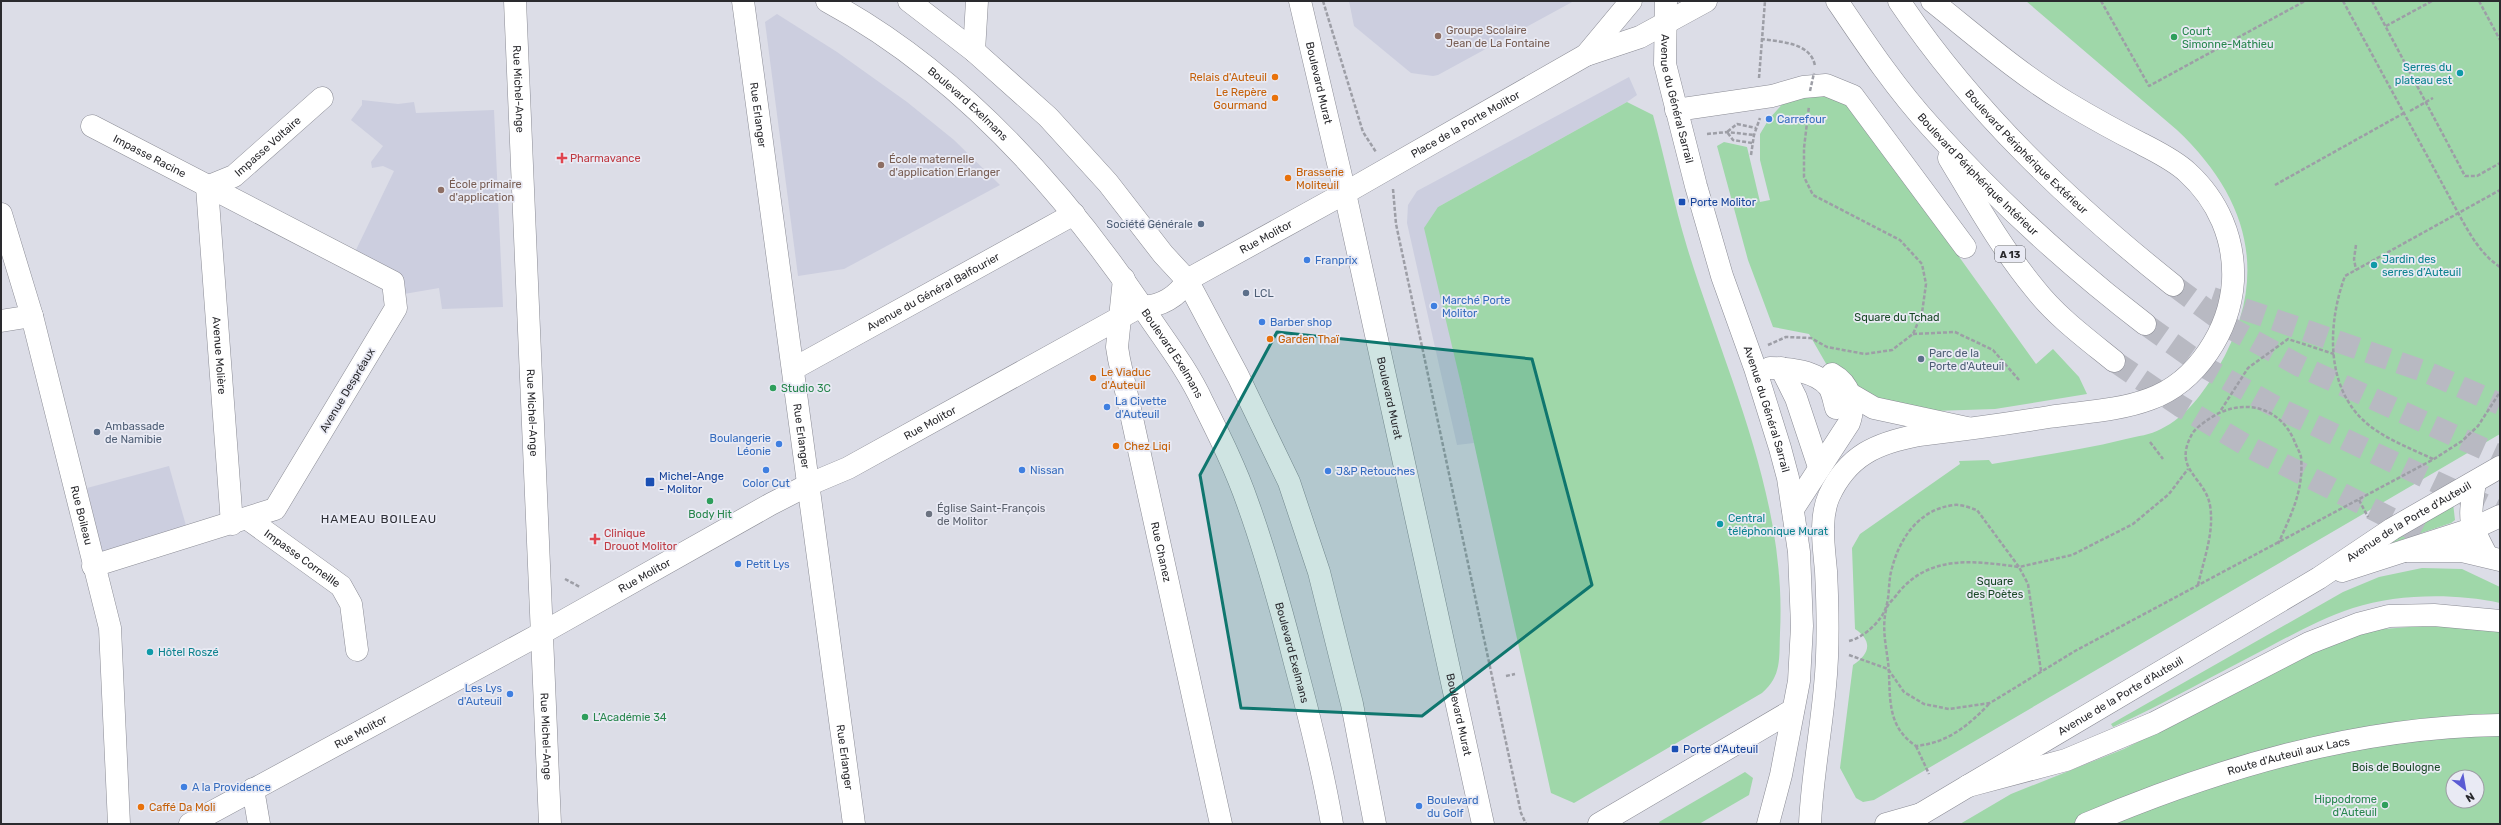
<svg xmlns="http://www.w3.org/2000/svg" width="2501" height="825" viewBox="0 0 2501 825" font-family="Rubik,sans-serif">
<rect width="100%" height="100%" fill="#dcdde7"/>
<g fill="#cccedf">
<polygon points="1349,1 1574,1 1438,75 1433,76 1411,73 1354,26"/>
<polygon points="777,14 837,52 907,102 954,140 1000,185 844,269 798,276 765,22"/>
<polygon points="1629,77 1637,95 1627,102 1438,207 1461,384 1474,443 1457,445 1407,223 1408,205 1417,191"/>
<polygon points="362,100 398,104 414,102 416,113 494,110 503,307 442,309 439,288 404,294 355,252 394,171 383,166 372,168 371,162 383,146 351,120 362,105"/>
<polygon points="169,466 187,529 102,553 87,488"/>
</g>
<g fill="#9fd7a9" fill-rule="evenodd">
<path d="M2026,1H2500V434L1874,800L1863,802L1856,798L1840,768L1853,665C1870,654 1873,641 1855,629L1852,548L1860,534L1960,464L1959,461L1989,460L1992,464C2037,456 2082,450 2126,439C2138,436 2150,435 2161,429C2186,417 2204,392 2218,368C2270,279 2251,200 2177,130Z"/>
<polygon points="1806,93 1839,98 1853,109 2036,364 2053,349 2079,377 2087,394 1995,409 1933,411 1880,405 1832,374 1809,334 1773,327 1748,260 1717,146 1724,142 1747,147 1760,202 1770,200 1760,160 1760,134 1769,119 1785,101"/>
<path d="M1627,102L1653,115C1665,159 1674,204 1687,247C1726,374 1787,497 1780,633C1779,658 1782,676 1762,693L1574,803L1551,793L1461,384L1424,228L1438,207Z"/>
<polygon points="2453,503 2455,520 2451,523 2386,545"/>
<path d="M2422,568L2462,569L2500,587V603C2453,593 2398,594 2353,608C2323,618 2295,633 2267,648C2216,674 2166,703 2113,727L2111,724L2343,592L2379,577Z"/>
<path d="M2447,624L2500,631V824H1960L2011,794L2124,749L2331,644L2371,630ZM2453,777H2477V801H2453Z"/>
<polygon points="1745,772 1753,778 1749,795 1699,824 1660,824 1659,822"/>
</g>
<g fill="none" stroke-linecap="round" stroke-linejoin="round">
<g stroke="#b8b9c2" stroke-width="22" stroke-dasharray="22 11" stroke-linecap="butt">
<polyline points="2173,285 2234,330 2300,366 2500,456"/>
<polyline points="2212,298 2429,373 2500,404"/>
<polyline points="2145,324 2208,369 2278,408 2500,512"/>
<polyline points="2114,361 2180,406 2249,447 2448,547"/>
</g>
<g stroke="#8a8b94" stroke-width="23">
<g id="minor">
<path id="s1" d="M515,1L550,824"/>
<path id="s2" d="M743,1L854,824"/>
<path id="s3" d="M1666,1L1665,64L1696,186L1722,276L1755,368L1780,448L1788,478L1799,552L1802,626L1799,681L1781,775L1768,824"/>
<polyline points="974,51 977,1"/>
<polyline points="1586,55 1631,1"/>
<polyline points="1676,110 1772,96 1803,87 1826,85 1853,96 1965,247"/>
<path id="s4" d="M92,126L393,282L396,308L275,509L93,566"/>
<path id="s5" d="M207,187L232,524"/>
<path id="s6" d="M207,187L234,176L322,98"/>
<path id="s7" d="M1,214L32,316L110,628L119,824"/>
<path id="s8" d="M1124,279L1117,347L1119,359L1221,824"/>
<polyline points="1,321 32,316"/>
<path d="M1770,368C1788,368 1817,371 1829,387C1833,393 1834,402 1836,408"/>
<polyline points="1781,368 1796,398 1819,467"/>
<path id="s9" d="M793,369L1074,214"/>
<polyline points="1850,394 1874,408 1967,428"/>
<path d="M1793,509L1849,423C1856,404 1850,384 1832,374"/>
<path id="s10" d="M248,519L341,586L351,604L357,650"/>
<polyline points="253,789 259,824"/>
<path id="s11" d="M190,824L542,633L771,504L810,484L848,468L1141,306C1159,308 1179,296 1187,280L1345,193L1586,55L1640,37L1706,1"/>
<polyline points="1599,824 1793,710"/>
<path id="s12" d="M2086,824C2218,768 2356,727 2500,725"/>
</g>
</g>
<g stroke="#8a8b94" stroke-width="23">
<g id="major">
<path id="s13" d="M827,1C957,71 1059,185 1141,305C1162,337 1187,368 1203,403C1219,435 1236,469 1248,504C1267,557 1282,612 1296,667C1310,719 1323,771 1332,824"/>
<polyline points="909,1 974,51 1048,117 1108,183 1163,254 1187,280 1238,376 1289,482 1319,572 1352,704 1375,824"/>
<path id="s14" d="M1300,1L1345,193L1483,824"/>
<polyline points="2342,571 2472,529 2500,516"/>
<polyline points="1886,824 1921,814"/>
<path id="s15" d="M1911,824L1921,814L1968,786L2319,578L2392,529L2500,467"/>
</g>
</g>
<g stroke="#8a8b94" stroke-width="23">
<g id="highway">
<path id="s16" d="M1837,1C1866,44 1896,89 1931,127C1996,199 2068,265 2145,324"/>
<path id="s17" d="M1899,1C1973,111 2070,203 2173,285"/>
<path d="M1949,158C1976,203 2002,249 2035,289C2057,317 2087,339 2114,361"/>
<path d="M2475,482C2469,521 2468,521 2487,556"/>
<polyline points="2407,551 2462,551 2500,560"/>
<polyline points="1968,786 2066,760 2154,723 2309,643 2358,624 2389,616 2434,615 2500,621"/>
<path d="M1810,824C1812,777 1821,732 1825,686C1829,647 1828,610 1826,571C1824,548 1819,519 1829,496C1848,455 1877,443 1919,435C1962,430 2006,424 2049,417C2082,412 2118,411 2150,399C2197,382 2230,330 2233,281C2235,239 2218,200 2187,172C2174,160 2157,152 2142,144C2116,131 2091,117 2066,102C2018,73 1976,36 1932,1"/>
</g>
</g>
<g stroke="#9d9ea6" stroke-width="2.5" stroke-dasharray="4 2" stroke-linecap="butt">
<polyline points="1323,1 1363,132 1376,152"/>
<polyline points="2101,1 2149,86 2305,1"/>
<path d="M2343,1L2462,220C2472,238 2483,256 2500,267"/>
<polyline points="2372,1 2465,176 2477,176 2500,163"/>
<polyline points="2479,1 2500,40"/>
<polyline points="2386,26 2432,1"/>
<path d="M1761,39C1780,42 1811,42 1815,66"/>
<polyline points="1759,78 1765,1"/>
<polyline points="2410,111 2433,98"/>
<polyline points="1707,134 1727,132 1754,135"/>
<polyline points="1752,143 1733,140 1727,132 1737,124 1756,128"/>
<polyline points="1751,155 1754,135 1760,118"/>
<polyline points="2275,185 2404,113"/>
<polyline points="1393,189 1396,224 1521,813 1526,824"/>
<polyline points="2356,245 2354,259 2356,270"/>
<polyline points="1913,334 1955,332 1993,350 2019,380"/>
<polyline points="1768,345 1786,337 1811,338 1827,347 1865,354 1892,350 1913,334 1922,313 1926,284 1922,264 1900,240 1813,195 1804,177 1804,148 1809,106"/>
<polyline points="2221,410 2248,368 2288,339 2334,354"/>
<polyline points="2150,442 2163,459"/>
<path d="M2433,459C2410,448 2382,438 2363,420C2325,384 2328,322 2345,276L2500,190"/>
<polyline points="2359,500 2368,517"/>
<polyline points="565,579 580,587"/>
<path d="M2198,585C2203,563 2212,538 2211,516C2211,511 2210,503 2208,498C2199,475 2175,467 2191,436C2194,429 2203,423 2209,419C2239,398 2278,404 2294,440C2296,446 2300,452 2301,457C2304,490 2291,515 2278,544"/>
<path d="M1849,641C1863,638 1882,621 1886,607C1890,595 1888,581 1892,568C1900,537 1920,509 1954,505C1961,504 1970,508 1977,510L2019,567L2072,555L2133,524L2169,494L2188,469"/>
<polyline points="1849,655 1888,669 1904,692 1924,704 1949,709 1990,703 2075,651 2434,459 2462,441 2478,426 2500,392"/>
<polyline points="1506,676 1515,674"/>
<path d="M1989,704C1968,726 1947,743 1916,746C1889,728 1890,703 1889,673C1888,652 1881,632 1886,610C1887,604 1895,598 1898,593C1930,554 1974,561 2019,567L2028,584L2041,671"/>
<polyline points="1916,746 1929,774"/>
</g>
<use href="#minor" stroke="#fff" stroke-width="22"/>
<use href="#major" stroke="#fff" stroke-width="22"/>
<use href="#highway" stroke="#fff" stroke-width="22"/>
<polyline stroke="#9d9ea6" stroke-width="2.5" stroke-dasharray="4 2" stroke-linecap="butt" points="1810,91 1814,73"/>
</g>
<path fill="#0f766e" fill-opacity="0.2" stroke="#0f766e" stroke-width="3" stroke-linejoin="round" d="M1277,332L1532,359L1592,585L1422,716L1241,708L1200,475Z"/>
<g fill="#8d6e63" stroke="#e9eaf4" stroke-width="1.5">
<circle cx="1438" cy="36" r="4"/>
<circle cx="881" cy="165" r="4"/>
<circle cx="441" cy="190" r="4"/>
</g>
<g fill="#2e9e5b" stroke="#e9eaf4" stroke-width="1.5">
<circle cx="2174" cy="37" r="4"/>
<circle cx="773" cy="388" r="4"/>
<circle cx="710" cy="501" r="4"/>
<circle cx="585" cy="717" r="4"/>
<circle cx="2385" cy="805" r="4"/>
</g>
<g fill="#0f9aa8" stroke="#e9eaf4" stroke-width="1.5">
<circle cx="2460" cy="73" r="4"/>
<circle cx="2374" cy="265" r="4"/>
<circle cx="1720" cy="524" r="4"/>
<circle cx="150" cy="652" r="4"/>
</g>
<g fill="#e8710a" stroke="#e9eaf4" stroke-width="1.5">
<circle cx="1275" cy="77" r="4"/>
<circle cx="1275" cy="98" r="4"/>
<circle cx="1288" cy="178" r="4"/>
<circle cx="1270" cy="339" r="4"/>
<circle cx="1093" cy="378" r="4"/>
<circle cx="1116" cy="446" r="4"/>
<circle cx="141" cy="807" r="4"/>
</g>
<g fill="#3f7fe0" stroke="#e9eaf4" stroke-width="1.5">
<circle cx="1769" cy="119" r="4"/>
<circle cx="1307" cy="260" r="4"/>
<circle cx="1434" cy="306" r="4"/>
<circle cx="1262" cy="322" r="4"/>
<circle cx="1107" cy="407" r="4"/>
<circle cx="779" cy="444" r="4"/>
<circle cx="766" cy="470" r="4"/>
<circle cx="1022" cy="470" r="4"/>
<circle cx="1328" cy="471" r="4"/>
<circle cx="738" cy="564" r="4"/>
<circle cx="510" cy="694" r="4"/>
<circle cx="184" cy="787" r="4"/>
<circle cx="1419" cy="806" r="4"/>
</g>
<g fill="#e0444e" stroke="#e9eaf4" stroke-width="1.5">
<path d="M560 152h4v4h4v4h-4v4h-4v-4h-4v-4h4z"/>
<path d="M593 533h4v4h4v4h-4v4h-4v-4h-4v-4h4z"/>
</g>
<g fill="#1a4fb4" stroke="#e9eaf4" stroke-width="1.5">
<rect x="1678" y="198" width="8" height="8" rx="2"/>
<rect x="645" y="477" width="10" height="10" rx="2"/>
<rect x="1671" y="745" width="8" height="8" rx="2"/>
</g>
<g fill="#5c6f8a" stroke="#e9eaf4" stroke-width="1.5">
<circle cx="1201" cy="224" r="4"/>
<circle cx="1246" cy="293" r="4"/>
<circle cx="1921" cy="359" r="4"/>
<circle cx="97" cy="432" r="4"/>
</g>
<circle fill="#6b7280" stroke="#e9eaf4" stroke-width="1.5" cx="929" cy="514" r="4"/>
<g text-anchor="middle" stroke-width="3.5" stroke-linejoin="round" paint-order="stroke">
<rect fill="#e9eaf4" stroke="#636469" stroke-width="1" x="1995" y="246" width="30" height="16" rx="3"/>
<g font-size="10" font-weight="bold" fill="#2a2a2e">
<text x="2010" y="258">A 13</text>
</g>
<g font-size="11" fill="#785e54" stroke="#e9eaf4" text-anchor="start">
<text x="1446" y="34">Groupe Scolaire<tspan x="1446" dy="13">Jean de La Fontaine</tspan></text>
<text x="889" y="163">École maternelle<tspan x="889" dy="13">d'application Erlanger</tspan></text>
<text x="449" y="188">École primaire<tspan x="449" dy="13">d'application</tspan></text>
</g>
<g font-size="11" fill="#27864d" stroke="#e9eaf4" text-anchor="start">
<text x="2182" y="35">Court<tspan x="2182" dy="13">Simonne-Mathieu</tspan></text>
<text x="781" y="392">Studio 3C</text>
<text x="710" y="518" text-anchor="middle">Body Hit</text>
<text x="593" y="721">L’Académie 34</text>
<text x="2377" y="803" text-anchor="end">Hippodrome<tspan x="2377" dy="13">d'Auteuil</tspan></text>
</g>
<g font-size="11" fill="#0d838f" stroke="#e9eaf4" text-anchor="start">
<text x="2452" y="71" text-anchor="end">Serres du<tspan x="2452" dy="13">plateau est</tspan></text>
<text x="2382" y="263">Jardin des<tspan x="2382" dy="13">serres d’Auteuil</tspan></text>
<text x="1728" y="522">Central<tspan x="1728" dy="13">téléphonique Murat</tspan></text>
<text x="158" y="656">Hôtel Roszé</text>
</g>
<g font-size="11" fill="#c56008" stroke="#e9eaf4" text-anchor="start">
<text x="1267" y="81" text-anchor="end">Relais d'Auteuil</text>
<text x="1267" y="96" text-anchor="end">Le Repère<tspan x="1267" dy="13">Gourmand</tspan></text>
<text x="1296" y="176">Brasserie<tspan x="1296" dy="13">Moliteuil</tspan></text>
<text x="1278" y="343">Garden Thaï</text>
<text x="1101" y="376">Le Viaduc<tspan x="1101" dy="13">d'Auteuil</tspan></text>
<text x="1124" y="450">Chez Liqi</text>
<text x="149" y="811">Caffé Da Moli</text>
</g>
<g font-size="11" fill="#2a2a2e" stroke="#e9eaf4">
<text dy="4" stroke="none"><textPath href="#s14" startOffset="84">Boulevard Murat</textPath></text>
<text dy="4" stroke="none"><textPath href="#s1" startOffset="88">Rue Michel-Ange</textPath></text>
<text dy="4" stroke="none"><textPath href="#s3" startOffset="99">Avenue du Général Sarrail</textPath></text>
<text dy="4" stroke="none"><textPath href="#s13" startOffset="175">Boulevard Exelmans</textPath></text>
<text dy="4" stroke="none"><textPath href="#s2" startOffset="115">Rue Erlanger</textPath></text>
<text dy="4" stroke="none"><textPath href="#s11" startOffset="1458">Place de la Porte Molitor</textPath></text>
<text dy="4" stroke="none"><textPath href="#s6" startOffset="74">Impasse Voltaire</textPath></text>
<text dy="4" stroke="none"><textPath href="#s17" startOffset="198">Boulevard Périphérique Extérieur</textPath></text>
<text dy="4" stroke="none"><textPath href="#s4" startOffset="65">Impasse Racine</textPath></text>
<text dy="4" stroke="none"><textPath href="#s16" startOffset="224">Boulevard Périphérique Intérieur</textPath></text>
<text dy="4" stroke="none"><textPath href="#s11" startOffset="1229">Rue Molitor</textPath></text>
<text dy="4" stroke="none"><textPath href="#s9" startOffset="160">Avenue du Général Balfourier</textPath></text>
<text dy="4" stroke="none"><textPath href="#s13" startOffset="499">Boulevard Exelmans</textPath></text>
<text dy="4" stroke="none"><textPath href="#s5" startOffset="169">Avenue Molière</textPath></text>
<text transform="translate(347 390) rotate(-59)" y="4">Avenue Despréaux</text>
<text dy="4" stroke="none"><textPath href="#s14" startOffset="407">Boulevard Murat</textPath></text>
<text dy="4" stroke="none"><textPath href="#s3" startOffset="423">Avenue du Général Sarrail</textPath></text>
<text dy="4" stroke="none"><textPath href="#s1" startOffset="412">Rue Michel-Ange</textPath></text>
<text dy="4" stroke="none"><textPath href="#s11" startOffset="842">Rue Molitor</textPath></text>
<text dy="4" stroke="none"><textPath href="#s2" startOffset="439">Rue Erlanger</textPath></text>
<text dy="4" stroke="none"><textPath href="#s7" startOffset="312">Rue Boileau</textPath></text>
<text dy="4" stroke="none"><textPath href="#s15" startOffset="583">Avenue de la Porte d'Auteuil</textPath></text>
<text dy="4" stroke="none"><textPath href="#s8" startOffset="278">Rue Chanez</textPath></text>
<text dy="4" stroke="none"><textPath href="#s10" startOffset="67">Impasse Corneille</textPath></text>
<text dy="4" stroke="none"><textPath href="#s11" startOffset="518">Rue Molitor</textPath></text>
<text dy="4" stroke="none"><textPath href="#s13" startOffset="823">Boulevard Exelmans</textPath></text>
<text dy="4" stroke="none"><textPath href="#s15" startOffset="246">Avenue de la Porte d'Auteuil</textPath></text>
<text dy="4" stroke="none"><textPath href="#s14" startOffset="731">Boulevard Murat</textPath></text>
<text dy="4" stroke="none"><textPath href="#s11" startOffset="194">Rue Molitor</textPath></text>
<text dy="4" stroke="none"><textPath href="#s1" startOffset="736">Rue Michel-Ange</textPath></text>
<text dy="4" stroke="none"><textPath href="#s12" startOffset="214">Route d'Auteuil aux Lacs</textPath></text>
<text dy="4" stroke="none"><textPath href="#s2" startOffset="763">Rue Erlanger</textPath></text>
</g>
<g font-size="11" fill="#366cbe" stroke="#e9eaf4" text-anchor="start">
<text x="1777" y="123">Carrefour</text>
<text x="1315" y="264">Franprix</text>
<text x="1442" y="304">Marché Porte<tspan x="1442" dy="13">Molitor</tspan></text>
<text x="1270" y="326">Barber shop</text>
<text x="1115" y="405">La Civette<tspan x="1115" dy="13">d'Auteuil</tspan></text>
<text x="771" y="442" text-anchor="end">Boulangerie<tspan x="771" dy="13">Léonie</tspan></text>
<text x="1030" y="474">Nissan</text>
<text x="1336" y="475">J&amp;P Retouches</text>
<text x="766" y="487" text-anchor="middle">Color Cut</text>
<text x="746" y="568">Petit Lys</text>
<text x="502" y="692" text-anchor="end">Les Lys<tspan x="502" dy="13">d'Auteuil</tspan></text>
<text x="192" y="791">A la Providence</text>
<text x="1427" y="804">Boulevard<tspan x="1427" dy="13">du Golf</tspan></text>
</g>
<g font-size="11" fill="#be3a42" stroke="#e9eaf4" text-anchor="start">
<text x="570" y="162">Pharmavance</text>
<text x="604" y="537">Clinique<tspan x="604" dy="13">Drouot Molitor</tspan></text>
</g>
<g font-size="11" fill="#164399" stroke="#e9eaf4" text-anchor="start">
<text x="1690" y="206">Porte Molitor</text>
<text x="659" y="480">Michel-Ange<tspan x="659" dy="13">- Molitor</tspan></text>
<text x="1683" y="753">Porte d'Auteuil</text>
</g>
<g font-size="11" fill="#4e5e75" stroke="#e9eaf4" text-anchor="start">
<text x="1193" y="228" text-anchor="end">Société Générale</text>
<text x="1254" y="297">LCL</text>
<text x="1929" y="357">Parc de la<tspan x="1929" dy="13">Porte d'Auteuil</tspan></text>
<text x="105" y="430">Ambassade<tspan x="105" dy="13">de Namibie</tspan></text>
</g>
<g font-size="11" fill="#194826" stroke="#e9eaf4">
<text x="1897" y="321">Square du Tchad</text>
<text x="1995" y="585">Square<tspan x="1995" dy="13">des Poètes</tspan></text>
<text x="2396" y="771">Bois de Boulogne</text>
</g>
<g font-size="11" fill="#5b616d" stroke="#e9eaf4" text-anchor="start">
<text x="937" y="512">Église Saint-François<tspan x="937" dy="13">de Molitor</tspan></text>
</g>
<g font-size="12" letter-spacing="1" fill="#2e2f36" stroke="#e9eaf4">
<text x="379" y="523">HAMEAU BOILEAU</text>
</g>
</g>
<rect width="2501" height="825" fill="none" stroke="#2a2a2e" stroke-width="4"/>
<g transform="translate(2465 789) rotate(149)"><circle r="19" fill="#e9eaf4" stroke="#9d9da5"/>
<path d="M0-3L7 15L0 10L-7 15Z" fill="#5b5bd3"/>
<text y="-6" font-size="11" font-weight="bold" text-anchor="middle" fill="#2a2a2e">N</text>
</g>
</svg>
